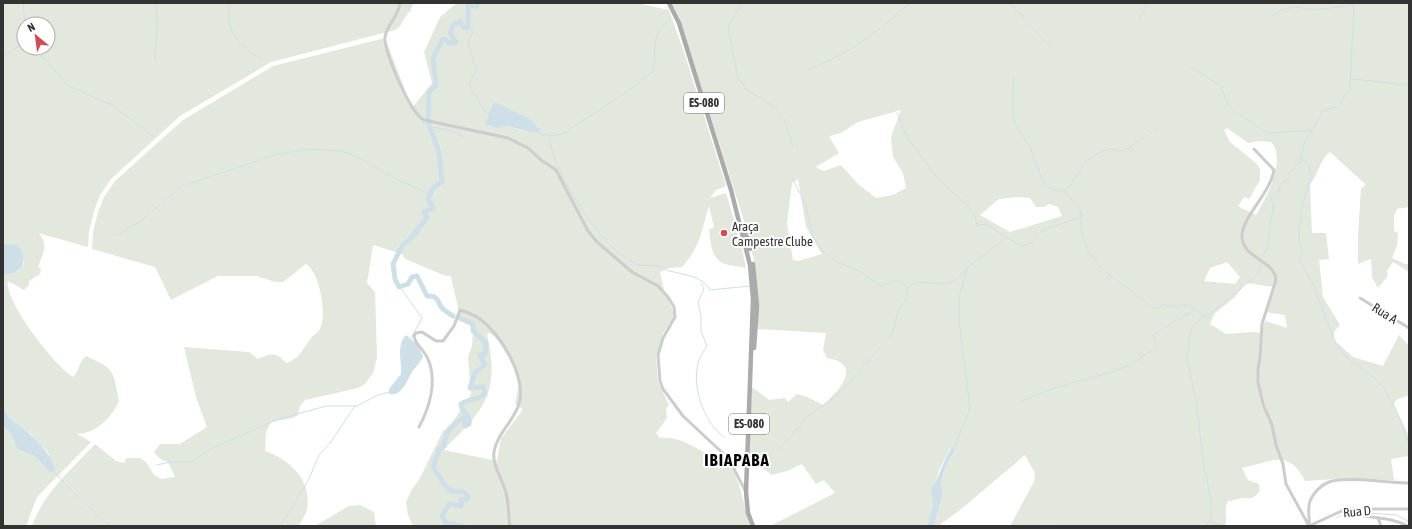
<svg xmlns="http://www.w3.org/2000/svg" width="1412" height="529" viewBox="0 0 1412 529" font-family="'Asap Condensed',sans-serif">
<rect width="100%" height="100%" fill="#fff"/>
<g fill="#e2e8dd" fill-rule="evenodd">
<path d="M3,3H414L400,26L395,30L271,62L180,116L111,179L100,195L94,211L89,231L88,247L38,233C50,243 42,255 38,267L41,269L40,274L29,281V285L24,290L8,281C3,299 57,370 74,377C79,370 79,362 86,356C115,369 113,370 119,401C112,417 96,434 77,434L91,442L37,497L26,526H3V426L11,434L17,449L34,456L46,468L49,454L32,435L6,415L3,410V274L19,271L24,264L22,251L19,247L3,244ZM24,24H48V48H24Z"/>
<path d="M457,3H637L669,10L685,55L726,186L716,190L710,198L726,193L742,248L746,269C742,266 739,267 734,266C711,263 712,250 709,230L714,227L709,206C701,231 701,246 682,267L668,268L660,272L664,290L674,313L672,320L663,333L656,357L658,382L669,405L666,409L667,418L656,433L660,438C674,436 688,443 700,450C707,455 722,457 727,463C742,480 743,505 750,526H413L408,515L406,502L412,489L419,480L443,431L452,423L471,394L468,357L472,346L473,330L471,326L458,320C460,305 453,291 451,276H446L405,259L402,254L373,245L367,283L375,292L377,357L373,373L365,384L358,388L305,400L300,406L298,415L293,418L271,422L266,432L265,451C291,460 312,481 307,509C306,516 301,520 299,526H32C44,492 71,470 95,444L116,461L124,463L126,458H140L146,462L154,475L161,479L175,477L168,462L160,459L154,452L160,444H180L207,427L196,397L184,347L249,352L258,359C271,354 275,351 286,363C300,359 303,348 311,338C313,335 318,333 320,329C327,315 320,272 306,264L283,282H275L257,276H218L171,300L155,267L92,249L93,232L98,212L104,197L115,181L183,120L273,66L385,38L412,108L432,83L424,52L440,17ZM507,126L541,130C531,135 517,129 507,126ZM490,333C502,341 517,370 518,385C518,391 516,398 515,404L522,408V411L501,438L497,461L444,450C450,442 457,437 463,430C494,399 496,374 487,334Z"/>
<path d="M672,3H1409V207L1397,209L1394,216V231L1398,233L1397,246L1392,258L1405,264H1409V272L1393,262L1387,271L1388,276L1378,288L1372,277L1371,259L1358,264V236L1361,188L1366,185L1330,152C1319,160 1319,174 1310,184L1312,233H1326L1329,259L1319,260L1323,297L1340,325L1334,332V340L1353,357L1383,366L1399,335L1409,346V395L1396,400L1394,405L1409,436V456L1391,459L1394,480L1335,479L1305,481C1289,448 1270,462 1242,468L1248,480L1259,484L1260,490C1254,500 1250,498 1241,498C1236,499 1233,501 1228,501C1223,510 1228,518 1225,526H1010L1034,482L1035,473L1025,455L960,510L938,526H934L943,493C937,483 948,459 955,451L950,449L939,470L934,488L933,505L927,526H770L835,493L824,480L816,484L802,464L787,471L772,475L764,469L757,455L749,456L752,387L769,400L785,398L788,402L797,394L807,397L823,405C831,398 856,375 842,364C838,360 832,359 827,358L823,350L826,333L757,329L756,269L746,227L679,17ZM901,110L891,137L893,157L903,173L906,188L893,195L876,198L858,184L841,165L824,171L816,167L839,153L829,136L841,133L858,122ZM1227,128L1248,143L1260,141L1271,142C1287,159 1266,199 1256,215L1238,206L1244,197L1249,199L1260,180V169L1256,163L1230,142L1224,130ZM798,179L806,227L822,254L798,261L793,260L787,224L792,183ZM1018,197L1030,198L1036,207H1044L1049,204L1058,207L1062,216L1010,232L980,215L999,199ZM1227,262L1240,277L1235,284L1204,281L1210,268ZM1246,283L1274,287L1266,312L1285,315L1287,328L1265,321L1261,333L1254,332L1226,334L1210,324L1215,313L1234,298Z"/>
<polygon points="360,505 374,512 376,526 315,526 349,506"/>
</g>
<g fill="#cfdfe8">
<polygon points="494,102 528,118 541,130 537,132 529,132 507,126 497,128 485,124"/>
<path d="M3,244L16,245C20,247 22,250 23,255C26,270 15,274 3,274Z"/>
<path d="M406,335L417,344L423,356C421,362 416,366 412,372C407,380 402,397 389,394V389L401,374C402,361 396,345 406,335Z"/>
<path d="M3,410C10,421 22,426 31,435C39,442 52,457 55,468L53,471L50,472L34,456L17,449L11,434L3,426Z"/>
<path d="M953,447L955,451C948,459 937,483 943,493L934,526H927L933,505L931,488C937,486 944,455 953,447Z"/>
</g>
<g fill="none" stroke-linecap="round" stroke-linejoin="round">
<g stroke="#cfdfe8" stroke-width="1">
<polyline points="23,3 25,24"/>
<path d="M229,3C226,35 238,42 261,60"/>
<polyline points="410,3 410,12"/>
<path d="M742,3C739,13 731,18 728,28L738,78L747,90L772,105L785,120L793,147"/>
<polyline points="1010,3 1049,46"/>
<polyline points="1273,16 1281,10 1294,7 1314,10 1354,5"/>
<polyline points="1139,20 1147,3"/>
<polyline points="468,25 473,32 468,44 476,69 469,85 486,113 490,115"/>
<polyline points="36,48 64,82 71,87 112,105 154,137"/>
<polyline points="3,56 24,43"/>
<polyline points="155,61 157,24 156,3"/>
<polyline points="1191,67 1221,86 1229,107 1265,132 1269,133 1312,130"/>
<polyline points="808,70 850,50 882,27 910,3"/>
<polyline points="1014,77 1012,109 1014,121 1030,147 1043,182 1048,187 1056,190 1064,191"/>
<polyline points="1352,79 1409,85"/>
<polyline points="897,113 908,139 940,181 968,206 975,216 977,226 986,224 1021,246 1031,243 1043,230 1082,217"/>
<polyline points="432,127 448,130 464,137"/>
<path d="M536,132C543,134 550,137 557,135C567,133 575,125 583,120C609,105 632,89 654,70L655,42L658,33L670,17"/>
<path d="M549,136C552,172 604,255 640,265C646,266 653,265 659,266C663,267 666,270 670,271C684,275 703,276 710,290L750,286"/>
<polyline points="1301,158 1309,164 1311,179 1301,208 1301,222 1299,228 1299,239 1302,249 1300,261 1312,282 1336,344 1345,356 1375,378 1385,389 1397,412 1409,444"/>
<polyline points="1065,190 1072,183 1085,162 1096,154 1110,149 1124,151 1157,129"/>
<path d="M1065,191C1068,198 1077,203 1080,210C1083,217 1081,222 1081,229C1083,245 1092,257 1102,269L1155,309L1163,305L1176,307L1182,305L1191,306L1206,317L1257,275L1260,271L1261,263"/>
<polyline points="117,235 141,221 180,187 274,155 309,149 342,151 362,159 394,178 430,194"/>
<path d="M1261,260C1262,256 1266,252 1267,248C1269,233 1271,218 1274,204L1271,200L1272,196L1279,191V187L1289,177V173L1299,164L1305,141L1324,110L1338,107L1350,87L1354,3"/>
<path d="M701,283L704,288L698,303L701,316V331L707,346C704,351 701,355 699,360C691,385 703,422 724,437"/>
<polyline points="400,287 422,318 411,338"/>
<polyline points="908,287 919,282 944,284 954,281 968,267 1006,238"/>
<polyline points="1203,316 1191,328 1187,357 1196,401 1203,460 1211,500 1211,517 1206,526"/>
<path d="M1022,401C1039,394 1055,387 1072,383C1105,374 1130,370 1156,346L1153,335L1194,310"/>
<polyline points="954,448 970,409 959,320 959,296 968,267"/>
<path d="M778,451L809,415L838,395L893,333L897,314L907,298L908,288C898,276 893,282 881,286L859,271L838,262L820,249L812,234L806,205L792,178"/>
<polyline points="157,465 170,462 192,462 210,449 279,419 326,406 357,406 378,395 389,392"/>
<polyline points="53,471 80,499 110,526"/>
<polyline points="1351,512 1397,515 1409,522"/>
<polyline points="1337,518 1341,515"/>
<polyline points="1210,522 1227,526"/>
<polyline points="1048,524 1048,526"/>
<polyline points="280,526 308,481 319,455 331,442 355,406"/>
</g>
<g stroke="#cfdfe8" stroke-width="5">
<path d="M453,316C450,314 445,311 442,308C437,302 440,296 427,296L417,276L412,277L408,284L399,287L395,279L393,264L402,246L413,236L425,220L427,218L424,212L433,208L428,199L433,188L442,182L439,153L428,121L429,92L436,85L433,58L442,40L445,39L449,43H456L451,34L452,26L460,21L463,27L467,28C468,24 469,8 468,4L476,7L478,3"/>
<path d="M458,317L473,324V331L486,343L485,354L480,355L485,364L475,373L470,388L483,387L485,394C480,400 469,398 461,404C461,412 471,415 469,424L465,426L463,418C453,423 444,435 444,446L439,450L433,467L446,487L452,491L464,492L468,497L467,499H461V506L449,504L442,516L446,523L462,526"/>
</g>
<g stroke="#cdcdcd" stroke-width="3">
<path d="M400,3C399,16 387,24 385,37C383,50 411,115 424,120L508,138L528,148L541,160L556,170L588,231L596,241L632,272L658,286L668,297L674,307L675,317L663,338L658,355L660,381L663,389L683,416L728,458L745,490"/>
<path d="M1254,149L1274,170C1270,194 1242,217 1242,236C1242,259 1275,260 1276,280L1262,324L1260,358L1258,368V382L1263,404L1272,425L1276,445L1283,464L1286,484L1309,526"/>
<polyline points="1360,298 1409,328"/>
<path d="M419,427C430,407 438,379 427,357C423,349 415,344 414,336L416,333L422,332L436,341H443L454,326L460,310C467,312 474,315 480,319C501,335 527,377 519,404C514,421 497,433 494,452C492,467 503,479 506,493C509,503 508,515 510,526"/>
<path d="M1342,511C1364,519 1387,515 1408,526"/>
<polyline points="1378,518 1381,526"/>
<path d="M1309,526C1310,518 1307,509 1310,501C1313,493 1321,485 1329,482C1347,476 1389,483 1409,483"/>
<polyline points="1309,526 1346,509 1409,509"/>
</g>
<g stroke="#ababab" stroke-width="4.5">
<polyline points="669,3 679,23 731,190 750,265 753,299 746,492 748,513 753,526"/>
<polyline points="744,225 750,249"/>
<polyline points="753,264 757,306 754,348"/>
</g>
</g>
<circle fill="#d24c56" stroke="#fff" stroke-width="1.5" cx="724" cy="233" r="4"/>
<g text-anchor="middle" stroke-width="4" stroke-linejoin="round" paint-order="stroke">
<g fill="#fff" stroke="#707070" stroke-width="1">
<rect x="684" y="93" width="40" height="20" rx="3"/>
<rect x="729" y="414" width="40" height="20" rx="3"/>
</g>
<g font-size="12" font-weight="bold" fill="#333">
<text x="704" y="107">ES-080</text>
<text x="749" y="428">ES-080</text>
</g>
<g font-size="13" fill="#333" stroke="#fff" text-anchor="start">
<text x="732" y="231">Araça<tspan x="732" dy="15">Campestre Clube</tspan></text>
</g>
<g font-size="13" fill="#333" stroke="#fff">
<text transform="translate(1385 313) rotate(32)" y="5">Rua A</text>
<text transform="translate(1357 511) rotate(-5)" y="5">Rua D</text>
</g>
<g font-size="17" font-weight="bold" letter-spacing="1" fill="#000" stroke="#fff">
<text x="737" y="466">IBIAPABA</text>
</g>
</g>
<rect width="1412" height="529" fill="none" stroke="#333333" stroke-width="8"/>
<g transform="translate(36 36) rotate(331)"><circle r="19" fill="#ffffff" stroke="#adadad"/>
<path d="M0-3L7 15L0 10L-7 15Z" fill="#d24c56"/>
<text y="-6" font-size="11" font-weight="bold" text-anchor="middle" fill="#333333">N</text>
</g>
</svg>
